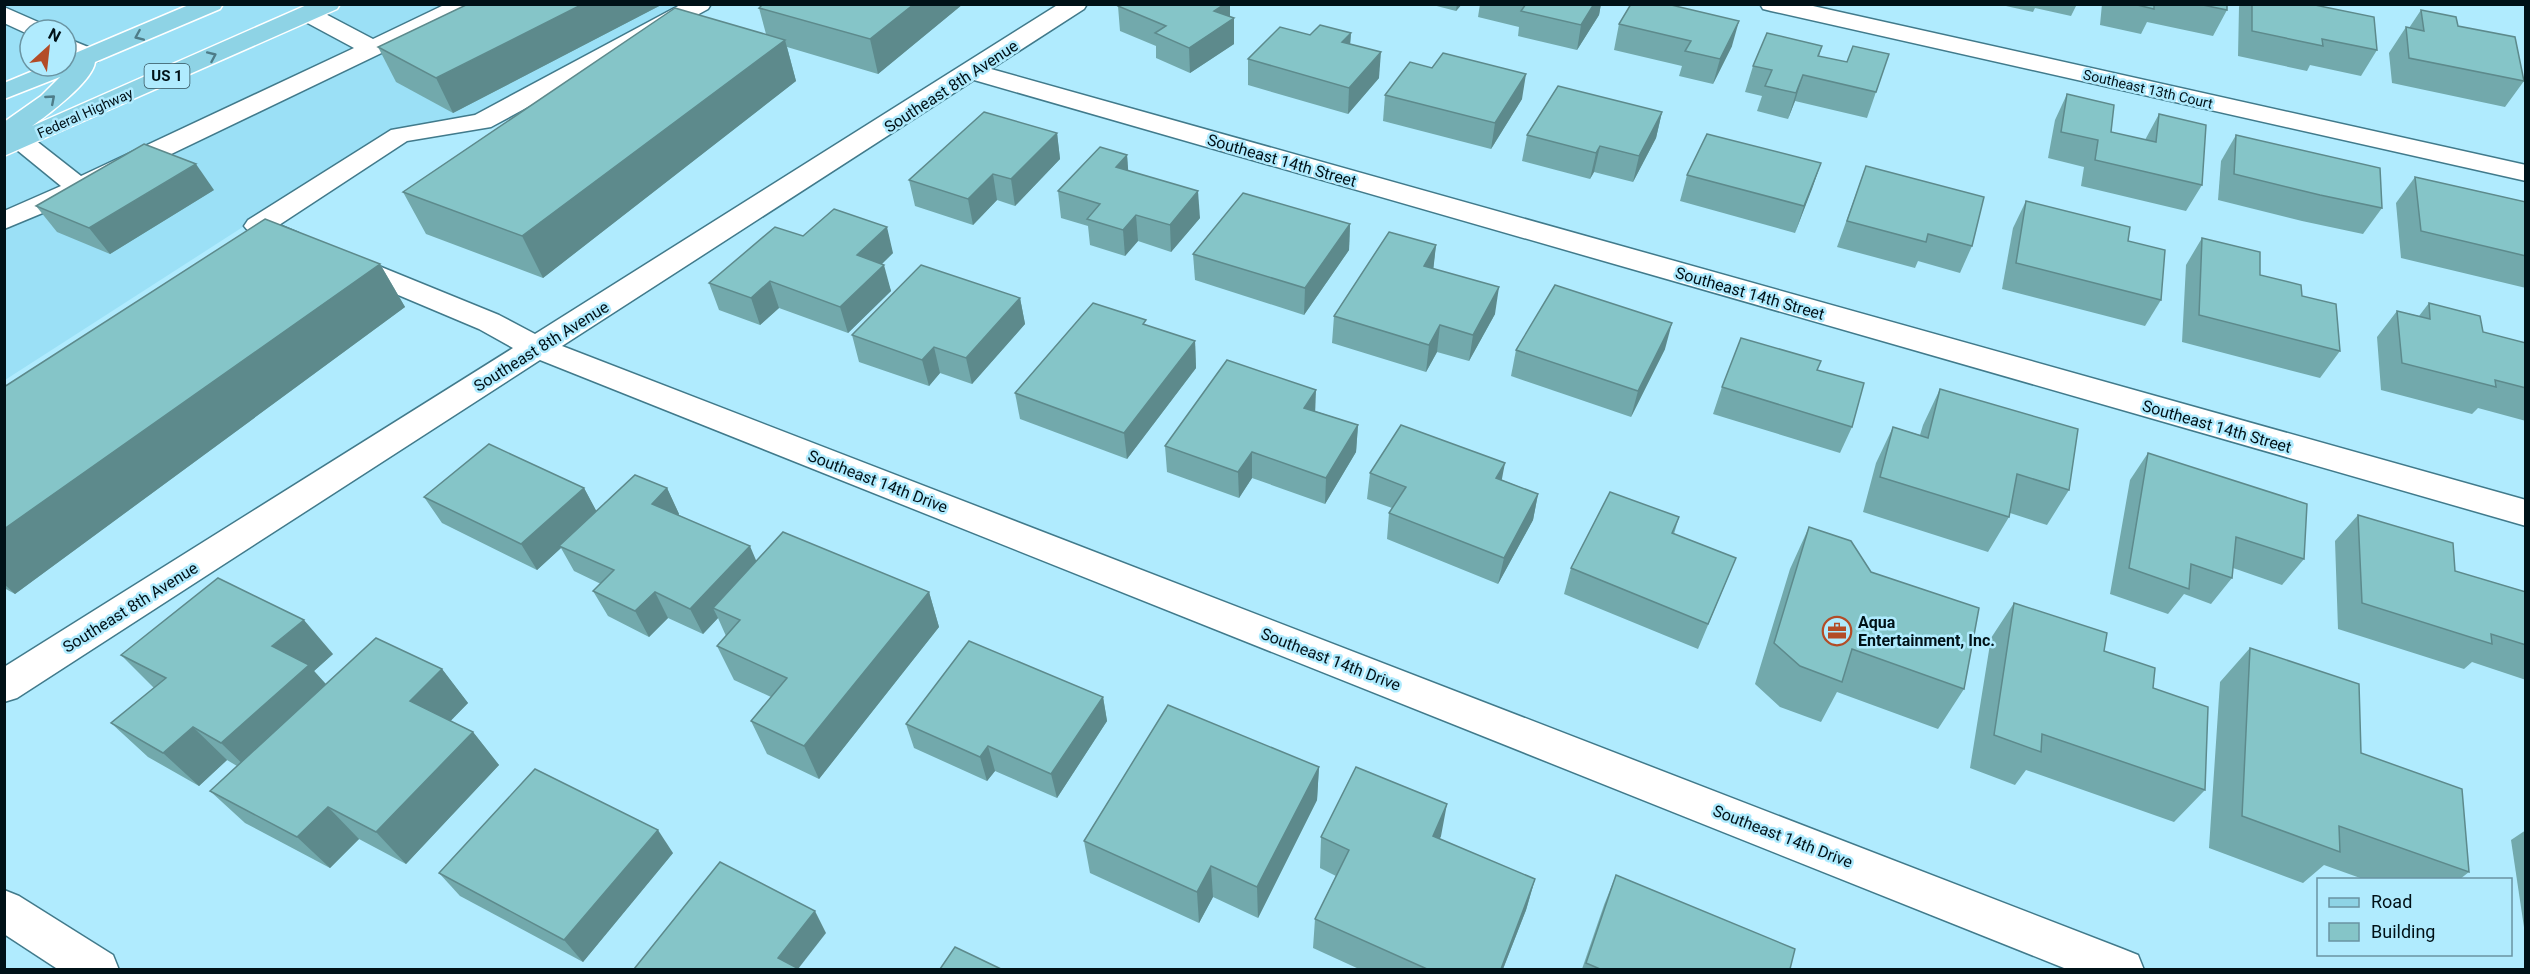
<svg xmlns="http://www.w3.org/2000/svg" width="2530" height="974" viewBox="0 0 2530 974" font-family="Roboto,sans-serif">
<rect width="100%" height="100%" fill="#b0ebfe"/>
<path fill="#9be0f6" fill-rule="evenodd" d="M5,5H690L481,116L389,133L5,380ZM30,30H66V66H30Z"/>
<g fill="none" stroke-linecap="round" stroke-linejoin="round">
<g stroke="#417a8b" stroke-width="3">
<g id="minor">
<polygon points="446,4 476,4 473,9 86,195 4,229 4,211 61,186 12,146 8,141 12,136 21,133 30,136 81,176 354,48 300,19 296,14 300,9 308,7 316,9 373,39"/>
<path d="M682,4H711L708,9L491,127L407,141L279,225L298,233L302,239L298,245C282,249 254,240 244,226L248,220L391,130L475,115Z"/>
<polygon points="1059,4 1087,4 1084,9 991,69 2526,500 2526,526 974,80 562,346 2123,949 2138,955 2144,970 2069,970 540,360 17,698 4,702 4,667 513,348 479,329 339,270 335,264 339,258 349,255 359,258 499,315 535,334"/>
<polygon points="1760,4 1804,4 2526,165 2526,181 1771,11 1763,9"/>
<polygon points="4,7 45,25 49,30 30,30 30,35 4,23"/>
<polygon points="66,38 98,51 102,56 98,61 90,63 66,54"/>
<polygon points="4,890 19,896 113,955 119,970 59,970 4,934"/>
</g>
</g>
<g stroke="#fff" stroke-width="3">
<path id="major" d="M191,4H223L220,9L95,62C93,81 48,115 32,126L309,4H340L337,9L4,156V122L41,96L60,77L4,99V83L45,66H66V57Z"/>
</g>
<use href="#minor" fill="#fff" fill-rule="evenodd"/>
<use href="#major" fill="#8ed3e5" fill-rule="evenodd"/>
</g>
<g fill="#72a9ac">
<polygon points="468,4 663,4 453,113 396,82 378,47"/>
<polygon points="763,4 963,4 878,74 787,47 796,81 543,278 426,234 403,192 766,34 759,8"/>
<polygon points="1429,4 1462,4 1456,11"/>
<polygon points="1480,4 1601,4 1599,15 1577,50 1518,36 1519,27 1478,17"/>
<polygon points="1997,4 2077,4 2071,16 2035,8 2033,12"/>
<polygon points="2102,4 2227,4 2227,10 2213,36 2147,22 2141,34 2100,25"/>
<polygon points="2240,4 2310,4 2377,50 2361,76 2310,65 2307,71 2238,56 2239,7"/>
<polygon points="1118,6 1230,17 1234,44 1190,73 1156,58 1156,46 1120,31"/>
<polygon points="2421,10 2458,26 2524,81 2505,107 2392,83 2389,53 2406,27 2409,28"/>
<polygon points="1619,24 1732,46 1713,84 1679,76 1682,66 1614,50"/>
<polygon points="1351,33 1350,44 1379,78 1348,114 1248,85 1248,59 1310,35"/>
<polygon points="1822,46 1819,56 1876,92 1867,118 1795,101 1788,119 1757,111 1762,96 1745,92 1753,66"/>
<polygon points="2067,94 2111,132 2145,140 2159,114 2202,185 2186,211 2081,186 2084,167 2048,158 2055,120"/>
<polygon points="1385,95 1522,99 1491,149 1383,121"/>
<polygon points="1662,112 1656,138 1633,182 1594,172 1590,179 1522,161 1527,135"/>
<polygon points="1057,133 1060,159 1015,206 997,200 973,225 915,206 909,180"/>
<polygon points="2236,135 2382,208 2363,234 2302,221 2218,200 2221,161"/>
<polygon points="1127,155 1128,171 1200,218 1171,252 1138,241 1125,256 1090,245 1088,226 1061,218 1058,191"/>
<polygon points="1821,163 1795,233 1680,201 1687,175"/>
<polygon points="1866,166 1972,246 1960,273 1918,261 1915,268 1837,247"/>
<polygon points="2415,177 2526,202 2526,288 2401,258 2396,203"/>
<polygon points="214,190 110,254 57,232 36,206"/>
<polygon points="2026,201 2128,241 2161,300 2145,326 2002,289 2013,228"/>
<polygon points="1350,224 1349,250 1304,315 1195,280 1193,254"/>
<polygon points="803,236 893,253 882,264 891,291 848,333 779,308 760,325 719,310 709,283"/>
<polygon points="2202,238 2260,275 2302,296 2340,351 2320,378 2182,342 2186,265"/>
<polygon points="1436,245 1433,269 1495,314 1469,361 1437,352 1426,372 1332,343 1334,316"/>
<polygon points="380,264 405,307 15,594 4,588 4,387"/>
<polygon points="1020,298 1025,324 972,384 940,373 929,386 859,362 852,335"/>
<polygon points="2429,303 2483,332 2526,343 2526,421 2478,408 2472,414 2381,390 2377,337 2397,311 2419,316"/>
<polygon points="1146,325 1195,341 1196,368 1127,459 1020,419 1015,393"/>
<polygon points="1665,349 1631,417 1511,376 1516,350"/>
<polygon points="1817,370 1852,427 1840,453 1713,414 1722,387"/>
<polygon points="1940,389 2069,490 2047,525 2010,513 2009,517 1988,552 1863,512 1876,463 1893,427 1920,435 1923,425"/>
<polygon points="1315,411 1358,425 1356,452 1325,504 1252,478 1239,498 1167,472 1165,446"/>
<polygon points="2148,453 2304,559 2282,585 2233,568 2232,578 2211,604 2184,594 2168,614 2110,594 2130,480"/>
<polygon points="1370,473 1502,480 1538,494 1533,520 1498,584 1387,539 1389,513 1392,508 1367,499"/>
<polygon points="584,488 596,511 667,488 679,514 679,515 757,561 929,592 939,627 819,779 767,754 751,721 771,697 734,680 717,646 726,636 718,618 703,634 668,618 649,637 608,616 593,591 601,584 574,571 561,548 537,570 442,523 424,497"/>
<polygon points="2358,515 2455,571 2526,592 2526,680 2472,662 2464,669 2338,629 2335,541"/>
<polygon points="1679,517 1674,534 1736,558 1698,649 1564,594 1571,568"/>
<polygon points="1809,527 1871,572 1964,689 1938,729 1837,692 1821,722 1780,707 1755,684 1790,569"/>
<polygon points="2014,603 2104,651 2153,688 2205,790 2174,822 2026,770 2015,785 1970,768 1991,638"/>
<polygon points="2250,648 2361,753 2469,872 2460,879 2363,879 2324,865 2303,883 2209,848 2220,682"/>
<polygon points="333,654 314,671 326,684 442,669 468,703 450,721 473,732 499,765 406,864 359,839 330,868 245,823 210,791 237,766 227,760 199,786 148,757 111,723 154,688 121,655"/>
<polygon points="1103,697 1107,721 1057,798 995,771 987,781 914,748 906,724"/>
<polygon points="1319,767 1317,800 1258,918 1213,897 1199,923 1090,873 1084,841"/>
<polygon points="2526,830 2526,934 2525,934 2511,840"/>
<polygon points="1441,836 1439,839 1535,879 1526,910 1503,969 1359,969 1313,948 1315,919 1336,876 1320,868 1321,837"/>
<polygon points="673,853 583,962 460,896 439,873"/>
<polygon points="1616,875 1790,969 1582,969 1604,905"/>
</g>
<g fill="#5d8a8c">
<polygon points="583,4 663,4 453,113 436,78"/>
<polygon points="914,4 963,4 878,74 870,39"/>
<polygon points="1225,4 1230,4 1230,21 1234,18 1234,44 1190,73 1189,48 1214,11"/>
<polygon points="1457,4 1462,4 1456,11"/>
<polygon points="1594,4 1601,4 1599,15 1577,50 1581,25"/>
<polygon points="1739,21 1732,46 1713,84 1720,59"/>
<polygon points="1351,33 1349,58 1342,42"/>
<polygon points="785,40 796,81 543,278 522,236"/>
<polygon points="1381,52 1379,78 1348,114 1349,88"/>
<polygon points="1526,74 1522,99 1491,149 1495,123"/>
<polygon points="1803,75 1795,101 1788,119 1796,93"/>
<polygon points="1662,112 1656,138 1633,182 1639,156"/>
<polygon points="1057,133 1060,159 1015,206 1011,179"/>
<polygon points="1600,146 1594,172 1590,179 1596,153"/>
<polygon points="1127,155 1129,181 1116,167"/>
<polygon points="1821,163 1812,189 1795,233 1804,206"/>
<polygon points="196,164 214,190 110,254 89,228"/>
<polygon points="993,174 997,200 973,225 968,199"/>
<polygon points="1198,191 1200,218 1171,252 1170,225"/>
<polygon points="1136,215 1138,241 1125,256 1123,230"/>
<polygon points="1350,224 1349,250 1304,315 1305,288"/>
<polygon points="887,227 893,253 864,281 857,255"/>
<polygon points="1436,245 1433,272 1424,266"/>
<polygon points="380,264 405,307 15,594 4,584 4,529"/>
<polygon points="884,265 891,291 848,333 840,307"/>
<polygon points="770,281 779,308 760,325 751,298"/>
<polygon points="1499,287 1495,314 1469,361 1473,335"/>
<polygon points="1020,298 1025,324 972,384 966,358"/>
<polygon points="1672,323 1665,349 1631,417 1638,391"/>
<polygon points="1440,325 1437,352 1426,372 1429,345"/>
<polygon points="1195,341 1196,368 1127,459 1124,433"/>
<polygon points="934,347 940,373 929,386 922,360"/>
<polygon points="1316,390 1315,416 1304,408"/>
<polygon points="1358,425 1356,452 1325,504 1326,478"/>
<polygon points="1252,452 1252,478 1239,498 1238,472"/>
<polygon points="1505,463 1500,489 1496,478"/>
<polygon points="584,488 598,514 559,546 561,548 537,570 521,544"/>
<polygon points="667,488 679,514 664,530 652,504"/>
<polygon points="1538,494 1533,520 1498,584 1504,558"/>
<polygon points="750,546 761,572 713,608 718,618 703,634 690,609"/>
<polygon points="655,592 668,618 649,637 635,611"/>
<polygon points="929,592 939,627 819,779 804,746"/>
<polygon points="304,620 333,654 314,671 339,699 255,776 221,743 272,646"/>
<polygon points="442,669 468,703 437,735 410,701"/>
<polygon points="1103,697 1107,721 1057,798 1051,774"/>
<polygon points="193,727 227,760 199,786 163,753"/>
<polygon points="473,732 499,765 406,864 376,832"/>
<polygon points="988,746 995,771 987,781 980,757"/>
<polygon points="1319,767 1317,800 1258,918 1257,887"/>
<polygon points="1447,804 1441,836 1427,867 1433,836"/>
<polygon points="328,807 359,839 330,868 297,837"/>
<polygon points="658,830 673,853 583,962 564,940"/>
<polygon points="1211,866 1213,897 1199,923 1197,892"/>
<polygon points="1535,879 1526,910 1503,969 1501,969"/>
<polygon points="815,911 826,933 798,969 778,958"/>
</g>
<g fill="#85c5c8" stroke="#5d8a8c" stroke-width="1.5">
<polygon points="468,4 583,4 436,78 378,47"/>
<polygon points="763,4 914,4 870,39 759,8"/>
<polygon points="1120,4 1225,4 1214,11 1234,18 1189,48 1155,33 1166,26 1118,6"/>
<polygon points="1526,4 1594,4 1581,25 1521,11"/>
<polygon points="1631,4 1667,4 1739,21 1720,59 1685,51 1691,41 1619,24"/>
<polygon points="2133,4 2154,4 2154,9"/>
<polygon points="2198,4 2227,4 2227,10"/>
<polygon points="2252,4 2310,4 2374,17 2377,50 2322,39 2323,46 2252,31"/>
<polygon points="675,8 785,40 522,236 403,192"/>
<polygon points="2421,10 2456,17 2458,26 2515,37 2524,81 2409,58 2406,27 2424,31"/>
<polygon points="1320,25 1351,33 1342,42 1381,52 1349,88 1248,59 1280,27 1310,35"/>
<polygon points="1767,33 1822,46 1818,56 1847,62 1853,46 1889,54 1876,92 1803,75 1796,93 1765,86 1772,70 1753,66"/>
<polygon points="1443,53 1526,74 1495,123 1385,95 1410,62 1432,68"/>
<polygon points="1558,86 1662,112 1639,156 1600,146 1596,153 1527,135"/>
<polygon points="2067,94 2114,105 2111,132 2156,142 2159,114 2206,125 2202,185 2095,160 2098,140 2061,132"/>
<polygon points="984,112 1057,133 1011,179 993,174 968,199 909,180"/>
<polygon points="1707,134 1821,163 1804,206 1687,175"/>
<polygon points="2236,135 2380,168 2382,208 2320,195 2234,174"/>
<polygon points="144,144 196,164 89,228 36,206"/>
<polygon points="1100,147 1127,155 1116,167 1198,191 1170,225 1136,215 1123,230 1087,219 1100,204 1058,191"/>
<polygon points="1866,166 1984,197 1972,246 1928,234 1926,242 1847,221"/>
<polygon points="2415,177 2526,202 2526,256 2421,231"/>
<polygon points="1243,193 1350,224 1305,288 1193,254"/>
<polygon points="2026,201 2130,227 2128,241 2165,250 2161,300 2016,263"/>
<polygon points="834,209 887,227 857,255 884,265 840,307 770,281 751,298 709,283 775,227 803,236"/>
<polygon points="265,219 380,264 4,529 4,387"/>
<polygon points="1389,232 1436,245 1424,266 1499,287 1473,335 1440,325 1429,345 1334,316"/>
<polygon points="2202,238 2260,252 2260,275 2301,285 2302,296 2336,304 2340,351 2199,315"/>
<polygon points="921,265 1020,298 966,358 934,347 922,360 852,335"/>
<polygon points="1555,285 1672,323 1638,391 1516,350"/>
<polygon points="1093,303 1146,320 1143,324 1195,341 1124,433 1015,393"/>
<polygon points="2429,303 2480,316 2483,332 2526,343 2526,388 2495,380 2496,387 2402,363 2397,311 2430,319"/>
<polygon points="1741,338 1821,361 1817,370 1864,383 1852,427 1722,387"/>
<polygon points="1227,360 1316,390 1304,408 1358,425 1326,478 1252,452 1238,472 1165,446"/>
<polygon points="1940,389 2078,429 2069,490 2017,474 2009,517 1880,477 1893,427 1928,438"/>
<polygon points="1401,425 1505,463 1496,478 1538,494 1504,558 1389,513 1406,487 1370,473"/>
<polygon points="489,444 584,488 521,544 424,497"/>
<polygon points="2148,453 2307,504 2304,559 2236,537 2232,578 2191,564 2189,589 2129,568"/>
<polygon points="635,475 667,488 652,504 750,546 690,609 655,592 635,611 593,591 614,570 559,546"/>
<polygon points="1610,492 1679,517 1672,533 1736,558 1708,624 1571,568"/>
<polygon points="2358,515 2453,543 2455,571 2526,592 2526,645 2491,634 2492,644 2362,603"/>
<polygon points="1809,527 1851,541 1871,572 1979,608 1964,689 1852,649 1842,682 1800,666 1774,643"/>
<polygon points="783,532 929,592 804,746 751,721 787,678 717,646 740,620 713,608"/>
<polygon points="218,578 304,620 272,646 309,665 221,743 193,727 163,753 111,723 166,678 121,655"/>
<polygon points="2014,603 2107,633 2104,651 2155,668 2153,688 2208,707 2205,790 2042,734 2041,752 1994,735"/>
<polygon points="376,638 442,669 410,701 473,732 376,832 328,807 297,837 210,791"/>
<polygon points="969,641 1103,697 1051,774 988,746 980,757 906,724"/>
<polygon points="2250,648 2359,684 2361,753 2462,789 2469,872 2339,826 2340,852 2242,816"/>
<polygon points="1168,705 1319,767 1257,887 1211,866 1197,892 1084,841"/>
<polygon points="1356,767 1447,804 1433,836 1535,879 1501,969 1427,969 1315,919 1349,850 1321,837"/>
<polygon points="535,769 658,830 564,940 439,873"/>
<polygon points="720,862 815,911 778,958 799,969 634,969"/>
<polygon points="1616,875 1795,949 1790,969 1600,969 1586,963"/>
<polygon points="955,947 1001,969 940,969"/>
</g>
<defs><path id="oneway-chevron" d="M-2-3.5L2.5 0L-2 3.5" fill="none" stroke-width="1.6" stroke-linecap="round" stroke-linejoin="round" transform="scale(1.5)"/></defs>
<g stroke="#4e7c88">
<use href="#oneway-chevron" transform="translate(139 36) rotate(157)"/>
<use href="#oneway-chevron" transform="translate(212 56) rotate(-24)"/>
<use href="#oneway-chevron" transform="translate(51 99) rotate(-41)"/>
</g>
<defs>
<g id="office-ring" transform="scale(1.5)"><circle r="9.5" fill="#b0ebfe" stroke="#b34c27" stroke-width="1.5"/><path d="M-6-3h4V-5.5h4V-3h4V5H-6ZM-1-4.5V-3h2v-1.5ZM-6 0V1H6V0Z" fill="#b34c27"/></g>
</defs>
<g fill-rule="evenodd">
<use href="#office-ring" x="1837" y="631"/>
</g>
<g text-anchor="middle" stroke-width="5" stroke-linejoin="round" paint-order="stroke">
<g font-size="14" fill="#001117" stroke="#b0ebfe">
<text transform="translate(2148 89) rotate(13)" y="5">Southeast 13th Court</text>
<text transform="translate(85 113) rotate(-24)" y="5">Federal Highway</text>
</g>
<rect fill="#b0ebfe" stroke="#35525c" stroke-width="1.5" x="144.5" y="64" width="45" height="24" rx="4.5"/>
<g font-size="15" font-weight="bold" fill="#001117">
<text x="167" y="81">US 1</text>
</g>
<g font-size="16" fill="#001117" stroke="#b0ebfe">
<text transform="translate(951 86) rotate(-33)" y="6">Southeast 8th Avenue</text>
<text transform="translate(1282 160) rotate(16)" y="6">Southeast 14th Street</text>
<text transform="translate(1750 293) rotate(16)" y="6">Southeast 14th Street</text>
<text transform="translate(541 346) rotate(-32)" y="6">Southeast 8th Avenue</text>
<text transform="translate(2217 426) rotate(16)" y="6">Southeast 14th Street</text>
<text transform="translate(878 481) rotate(21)" y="6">Southeast 14th Drive</text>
<text transform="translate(130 607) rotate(-32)" y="6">Southeast 8th Avenue</text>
<text transform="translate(1331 659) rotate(21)" y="6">Southeast 14th Drive</text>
<text transform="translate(1783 836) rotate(21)" y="6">Southeast 14th Drive</text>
</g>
<g font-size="16" font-weight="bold" fill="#001117" stroke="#b0ebfe" text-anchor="start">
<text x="1858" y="628">Aqua<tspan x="1858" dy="18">Entertainment, Inc.</tspan></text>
</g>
</g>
<rect width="2530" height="974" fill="none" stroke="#001117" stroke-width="12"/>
<rect x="2317" y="878" width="195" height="78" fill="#b0ebfe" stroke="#6a94a2" stroke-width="1.5"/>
<rect x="2329" y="898" width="30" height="9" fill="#8ed3e5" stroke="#6a94a2" stroke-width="1.5"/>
<text x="2371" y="908" font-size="18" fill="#001117">Road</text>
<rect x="2329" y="923" width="30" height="18" fill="#85c5c8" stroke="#6a94a2" stroke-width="1.5"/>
<text x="2371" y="938" font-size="18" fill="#001117">Building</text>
<g transform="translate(48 48) rotate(27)"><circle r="28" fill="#b0ebfe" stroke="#6a94a2" stroke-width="1.5"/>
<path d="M0-4.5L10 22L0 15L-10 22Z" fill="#b34c27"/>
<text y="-9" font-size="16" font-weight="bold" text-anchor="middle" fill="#001117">N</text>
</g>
</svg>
